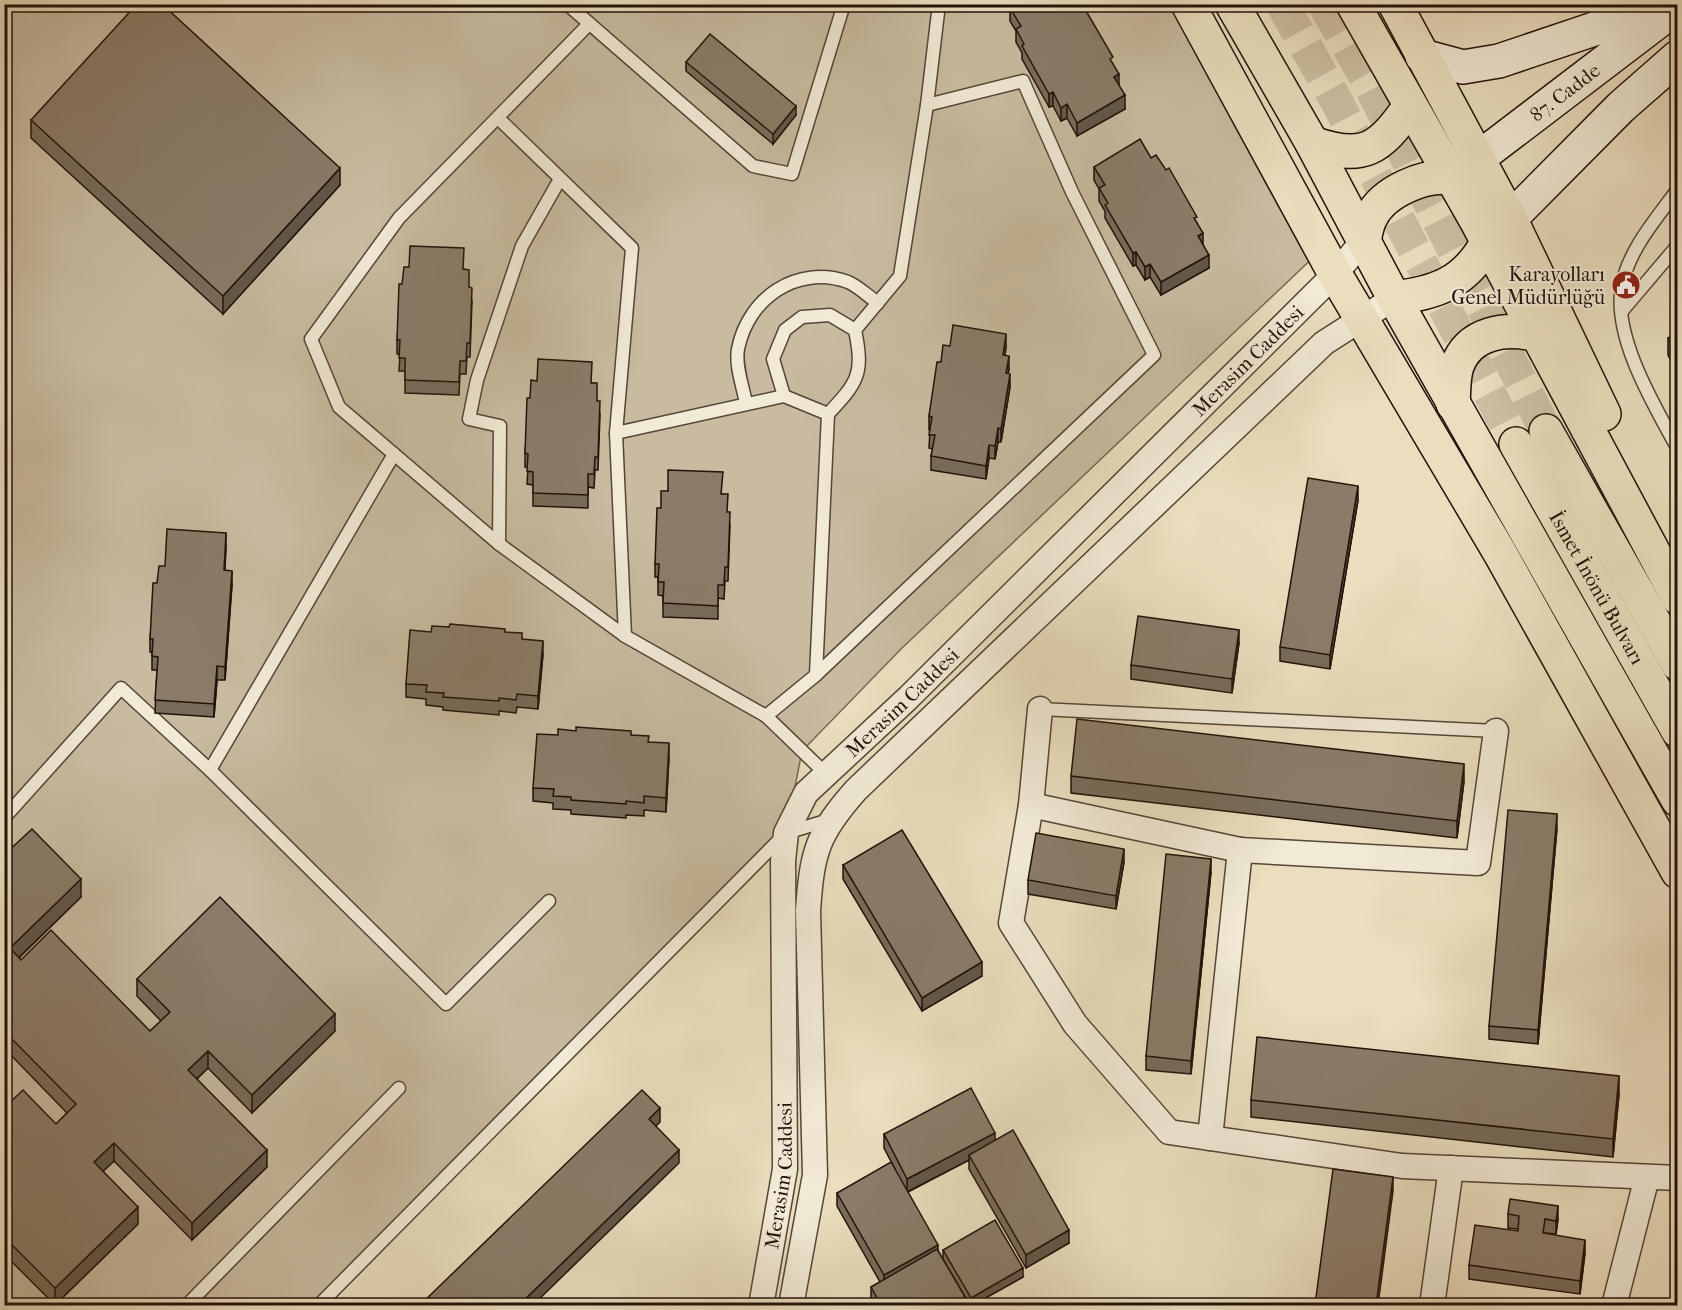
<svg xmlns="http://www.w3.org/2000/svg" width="1682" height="1310" viewBox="0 0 1682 1310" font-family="'IM FELL French Canon',serif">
<rect width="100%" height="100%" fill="#eadebe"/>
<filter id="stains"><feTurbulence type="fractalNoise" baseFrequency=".00333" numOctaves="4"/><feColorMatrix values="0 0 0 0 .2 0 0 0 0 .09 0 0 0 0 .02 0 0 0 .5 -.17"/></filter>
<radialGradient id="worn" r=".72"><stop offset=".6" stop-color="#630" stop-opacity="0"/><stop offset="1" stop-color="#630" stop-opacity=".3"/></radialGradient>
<polygon fill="#c8bba0" stroke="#766656" stroke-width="1.5" points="5,5 1188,5 1321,250 901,649 802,751 786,833 318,1305 5,1306"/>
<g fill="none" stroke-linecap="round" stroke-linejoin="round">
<g stroke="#ccbfa3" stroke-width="33" stroke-dasharray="33 16" stroke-linecap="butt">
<polyline points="1282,4 1337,102 1516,444"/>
<polyline points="1324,4 1367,80 1546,431"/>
</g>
<g stroke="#554538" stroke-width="15">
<g id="lane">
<polyline points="567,4 753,166 792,174 844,4"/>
<polyline points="589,24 399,218 311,339 339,407 499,544 625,636 766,716 816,675 1154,355 1072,192 1023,81 927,105 939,4"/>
<path d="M498,118L632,248L616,433L784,396L773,359L785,330L802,317L830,315L855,330C864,374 858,382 828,414L816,675"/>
<path d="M1678,189C1657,218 1629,249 1622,285C1612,336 1654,405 1678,449"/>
<polyline points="1622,311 1678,245"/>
<polyline points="855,330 900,276 927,105"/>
<polyline points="784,396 828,414"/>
<path d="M746,403C743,387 735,365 738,349C748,298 797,264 848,282C858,286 869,297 878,303"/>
<polyline points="616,433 625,636"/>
<polyline points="499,544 500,426 469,419 477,380 522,246 560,179"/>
<polyline points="1040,709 1496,731"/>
<polyline points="766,716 825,773"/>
<polyline points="210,770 394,454"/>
<polyline points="4,818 121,688 210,770 446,1004 549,901"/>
<polyline points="186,1306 399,1088"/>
<polyline points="318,1306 786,833 829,820"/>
</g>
</g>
<g stroke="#554538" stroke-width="27">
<g id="street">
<polyline points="1040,709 1031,805 1011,923 1075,1024 1169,1132 1402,1166 1678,1178"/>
<polyline points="1031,805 1240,850"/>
<polyline points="1210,1138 1240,850 1478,863 1496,731"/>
<path id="s1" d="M761,1306L785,1169L783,861L786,833L806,793L908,698L1335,274L1364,240"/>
<path d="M791,1306L815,1175L808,911C812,852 817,834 856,790L1324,343L1394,298"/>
<polyline points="1432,1306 1451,1168"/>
<polyline points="1614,1306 1647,1177"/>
</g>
</g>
<g stroke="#23120b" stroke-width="36">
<g id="secondary">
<polyline points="1422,56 1463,67 1499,61 1597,28 1654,4"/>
<path id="s2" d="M1455,176L1678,6"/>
<polyline points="1492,237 1621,107 1678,57"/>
</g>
</g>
<g stroke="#23120b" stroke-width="36">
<g id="primary">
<polyline points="1188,4 1335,274 1500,553 1678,872"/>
<polyline points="1232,4 1312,143 1394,298 1678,800"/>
<polyline points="1353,4 1476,220 1678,598"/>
<polyline points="1395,4 1510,218 1604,414"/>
<path d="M1312,143C1364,161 1379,150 1410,106"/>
<path d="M1364,240C1366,233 1367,224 1371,217C1384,191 1425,174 1452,178"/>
<path d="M1394,298C1436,293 1465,283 1487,243"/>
<path d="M1453,404C1454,392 1453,378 1457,366C1469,332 1506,327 1537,335"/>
<polyline points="1546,431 1678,664"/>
<path id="s3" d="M1516,444L1678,731"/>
</g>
</g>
<use href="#lane" stroke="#f1ead5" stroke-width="12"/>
<use href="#street" stroke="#f1ead5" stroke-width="24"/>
<use href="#secondary" stroke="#f1ead5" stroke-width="33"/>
<use href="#primary" stroke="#eadebe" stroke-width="33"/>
</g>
<g fill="#776b59" stroke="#23120b" stroke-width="1.5">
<polygon points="1010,8 1113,64 1125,109 1077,136 1067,118 1061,121 1053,106 1049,107 1022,59 1022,53 1016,42 1016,31 1010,21"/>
<polygon points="686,62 796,115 773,144 686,71"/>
<polygon points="31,120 340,185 223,314 31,138"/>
<polygon points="1151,158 1197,223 1209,268 1161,295 1150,277 1145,280 1136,265 1133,266 1105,218 1105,211 1099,201 1099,189 1094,180 1094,167"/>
<polygon points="464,269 472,301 470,357 467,357 466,374 460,374 459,395 405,393 405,371 399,371 400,354 397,354 397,340 402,284"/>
<polygon points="1677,333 1677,372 1668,355 1668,338"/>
<polygon points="950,346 1006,347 1005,355 1009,369 1008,374 1010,387 1001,442 998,442 995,459 989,458 986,479 931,470 931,456 933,449 929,448 930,430 929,430 929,416 941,362"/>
<polygon points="592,383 600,414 598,470 595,470 594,488 588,487 588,508 533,506 533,485 527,484 528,467 525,467 525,453 530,398"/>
<polygon points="722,494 730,525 728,581 725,581 724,599 718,598 718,619 663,617 663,596 658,595 658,577 655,577 655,564"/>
<polygon points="1358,500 1330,669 1280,661 1280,647"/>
<polygon points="226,546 225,570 232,584 225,680 217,680 214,717 155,713 157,670 152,670 152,652 150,652 150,639 157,583 165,566"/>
<polygon points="431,632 505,632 522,639 543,654 538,709 517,707 516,713 499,711 499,715 443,710 443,707 426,705 426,699 406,697 406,684"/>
<polygon points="1239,643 1232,693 1131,679 1131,665"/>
<polygon points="631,735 649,742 669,757 666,812 644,810 644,816 626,815 626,818 571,814 571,810 553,809 553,803 533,801 533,788"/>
<polygon points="1071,776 1464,781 1457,838 1071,793"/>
<polygon points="1557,828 1538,1044 1489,1039 1489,1026"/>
<polygon points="4,855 81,897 19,958 21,960 150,1031 161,1021 137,996 137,979 335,1031 252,1113 208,1068 197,1079 267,1167 192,1240 114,1161 103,1171 138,1224 55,1305 4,1254 4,1108 56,1124 67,1113 4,1048"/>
<polygon points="1124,862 1116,909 1028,894 1028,880"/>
<polygon points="843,865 982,976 922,1011 843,879"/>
<polygon points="1211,872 1191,1074 1146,1070 1146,1056"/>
<polygon points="1619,1094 1613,1157 1251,1117 1251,1100"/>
<polygon points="884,1134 995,1140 1069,1243 1026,1268 969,1169 969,1160 908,1192 938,1250 965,1305 873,1305 871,1301 871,1287 880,1282 837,1206 837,1193 895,1169 884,1148"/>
<polygon points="1508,1214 1558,1219 1556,1234 1545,1233 1544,1234 1585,1253 1580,1294 1469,1279 1469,1265 1518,1231 1518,1229 1508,1228"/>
<polygon points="943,1250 1023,1277 973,1305 970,1305 943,1259"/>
</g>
<g fill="#615749" stroke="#23120b" stroke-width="1.5">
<polygon points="1119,74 1119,88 1114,77"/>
<polygon points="1053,92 1053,106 1049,107 1049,94"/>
<polygon points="1125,95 1125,109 1077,136 1077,123"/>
<polygon points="1067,104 1067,118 1061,121 1061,108"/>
<polygon points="796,106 796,115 773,144 773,134"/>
<polygon points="340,168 340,185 223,314 223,296"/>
<polygon points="1203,233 1203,247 1198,236"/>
<polygon points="1136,252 1136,265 1133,266 1133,253"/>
<polygon points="1209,255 1209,268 1161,295 1161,282"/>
<polygon points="1150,264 1150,277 1145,280 1145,267"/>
<polygon points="1006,334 1006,347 1003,368 1003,355"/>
<polygon points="1009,356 1009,369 1006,387 1006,373"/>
<polygon points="1010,374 1010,387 1001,442 1001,429"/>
<polygon points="998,428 998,442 995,459 995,446"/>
<polygon points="989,445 989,458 986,479 986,466"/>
<polygon points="1358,486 1358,500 1330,669 1330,655"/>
<polygon points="226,533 226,546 224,584 224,570"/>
<polygon points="232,571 232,584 225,680 225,667"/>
<polygon points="1239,630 1239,643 1232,693 1232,679"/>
<polygon points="543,641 543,654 538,709 538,696"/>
<polygon points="217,666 217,680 214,717 214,704"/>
<polygon points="669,743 669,757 666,812 666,798"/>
<polygon points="1464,764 1464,781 1457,838 1457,821"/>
<polygon points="1557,814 1557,828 1538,1044 1538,1030"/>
<polygon points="1124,849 1124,862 1116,909 1116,896"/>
<polygon points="1211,859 1211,872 1191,1074 1191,1061"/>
<polygon points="81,879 81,897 10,966 10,948"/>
<polygon points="982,962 982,976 922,1011 922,998"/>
<polygon points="335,1014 335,1031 252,1113 252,1095"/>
<polygon points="208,1051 208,1068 188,1087 188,1070"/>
<polygon points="1619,1076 1619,1094 1613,1157 1613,1139"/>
<polygon points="660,1108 660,1122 649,1133 649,1119"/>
<polygon points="995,1133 995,1146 969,1155 969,1160 907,1192 907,1179"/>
<polygon points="114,1143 114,1161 94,1180 94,1162"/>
<polygon points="267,1150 267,1167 192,1240 192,1223"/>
<polygon points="679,1150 679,1163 533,1305 519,1305"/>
<polygon points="1393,1177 1393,1191 1378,1305 1376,1305"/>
<polygon points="1558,1206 1558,1219 1556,1234 1556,1221"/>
<polygon points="138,1207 138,1224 55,1305 55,1288"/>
<polygon points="1069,1230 1069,1243 1026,1268 1026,1255"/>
<polygon points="1585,1240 1585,1253 1580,1294 1580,1281"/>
<polygon points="938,1245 938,1258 884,1289 884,1275"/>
<polygon points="1023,1268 1023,1277 973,1305 971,1305 971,1298"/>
<polygon points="965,1297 965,1305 950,1305"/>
</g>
<g fill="#8a7c68" stroke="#23120b" stroke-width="1.5">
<polygon points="137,4 162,4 340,168 223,296 31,120"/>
<polygon points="1015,4 1078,4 1082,11 1085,9 1113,57 1110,59 1119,74 1114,77 1125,95 1077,123 1067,104 1061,108 1053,92 1049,94 1022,46 1024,44 1016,29 1021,26 1010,8"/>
<polygon points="710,34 796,106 773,134 686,62"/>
<polygon points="1140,139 1151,158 1156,155 1166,170 1169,168 1197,217 1194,218 1203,233 1198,236 1209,255 1161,282 1150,264 1145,267 1136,252 1133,253 1105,205 1108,203 1099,188 1105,185 1094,167"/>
<polygon points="410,246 464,248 463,269 469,270 469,287 472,288 470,343 467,343 466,361 460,361 459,382 405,380 405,358 399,358 400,340 397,340 399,284 402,284 404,267 409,267"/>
<polygon points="953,325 1006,334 1003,355 1009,356 1006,373 1010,374 1001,429 998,428 995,446 989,445 986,466 931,456 935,435 929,435 932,417 929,416 937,362 941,362 943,345 950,346"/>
<polygon points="1677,333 1677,354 1668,338"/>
<polygon points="538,359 592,362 591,383 597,383 597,401 600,401 598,457 595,457 594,474 588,474 588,495 533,493 533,472 527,471 528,454 525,453 527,398 530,398 531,380 537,381"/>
<polygon points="668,470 723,472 721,494 728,494 727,512 730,512 728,567 725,567 724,585 718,585 718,606 663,603 664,582 658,582 659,564 655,564 657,508 661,508 661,491 668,491"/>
<polygon points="1308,478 1358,486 1330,655 1280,647"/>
<polygon points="167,529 226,533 224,570 232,571 225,667 217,666 214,704 155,700 158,657 152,656 153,639 150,639 153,583 157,583 159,566 165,566"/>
<polygon points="1138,616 1239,630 1232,679 1131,665"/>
<polygon points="450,624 505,629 505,632 522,633 522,639 543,641 538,696 517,694 516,700 499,698 499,701 443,697 444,693 426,692 427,685 406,684 410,630 431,632 432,626 449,627"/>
<polygon points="1077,719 1464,764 1457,821 1071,776"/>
<polygon points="576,727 631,731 631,735 649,736 648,742 669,743 666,798 644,796 644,803 626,801 626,804 571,800 571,797 553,796 554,789 533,788 537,734 558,735 558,729 576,731"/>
<polygon points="1508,810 1557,814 1538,1030 1489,1026"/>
<polygon points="32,829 81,879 10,948 21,960 51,930 150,1031 170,1012 137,979 220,897 335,1014 252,1095 208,1051 188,1070 267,1150 192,1223 114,1143 94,1162 138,1207 55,1288 4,1237 4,1108 23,1090 56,1124 76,1104 4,1031 4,976 7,974 4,971 4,855"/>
<polygon points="902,830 982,962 922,998 843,865"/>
<polygon points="1036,833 1124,849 1116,896 1028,880"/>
<polygon points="1166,854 1211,859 1191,1061 1146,1056"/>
<polygon points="1257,1037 1619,1076 1613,1139 1251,1100"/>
<polygon points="971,1088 995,1133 907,1179 884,1134"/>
<polygon points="642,1090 660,1108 649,1119 679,1150 519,1305 420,1305"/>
<polygon points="1013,1130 1069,1230 1026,1255 969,1155"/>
<polygon points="891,1162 938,1245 884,1275 837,1193"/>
<polygon points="1333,1169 1393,1177 1376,1305 1315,1305"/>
<polygon points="1510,1199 1558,1206 1556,1221 1545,1219 1543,1233 1585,1240 1580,1281 1469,1265 1475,1225 1518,1231 1519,1216 1508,1214"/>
<polygon points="995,1220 1023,1268 971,1298 943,1250"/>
<polygon points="937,1249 965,1297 950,1305 881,1305 871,1287"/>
</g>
<defs>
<g id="civic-disc" transform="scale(1.5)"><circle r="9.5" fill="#8f2418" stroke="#f1ead5"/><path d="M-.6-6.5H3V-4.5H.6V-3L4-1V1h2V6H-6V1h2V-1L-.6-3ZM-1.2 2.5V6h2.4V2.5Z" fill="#fff"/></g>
</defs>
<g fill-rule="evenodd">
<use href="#civic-disc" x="1626" y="285"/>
</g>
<g text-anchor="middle" stroke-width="4.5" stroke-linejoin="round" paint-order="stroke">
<g font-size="20" fill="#23120b" stroke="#f1ead5">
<text dy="7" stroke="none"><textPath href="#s2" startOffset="138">87. Cadde</textPath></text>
<text dy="7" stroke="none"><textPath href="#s1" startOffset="1138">Merasim Caddesi</textPath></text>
<text dy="7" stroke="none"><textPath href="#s3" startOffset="165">İsmet İnönü Bulvarı</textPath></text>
<text dy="7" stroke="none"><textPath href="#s1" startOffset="652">Merasim Caddesi</textPath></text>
<text dy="7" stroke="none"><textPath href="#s1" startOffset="132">Merasim Caddesi</textPath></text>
</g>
<g font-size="20" fill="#23120b" stroke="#f1ead5" text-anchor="end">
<text x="1605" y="281">Karayolları<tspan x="1605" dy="23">Genel Müdürlüğü</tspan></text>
</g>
</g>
<rect width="1682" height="1310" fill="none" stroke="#eadebe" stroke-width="24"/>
<rect x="6" y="6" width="1670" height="1298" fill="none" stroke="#23120b" stroke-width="3"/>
<rect x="12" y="12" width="1658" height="1286" fill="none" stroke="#23120b" stroke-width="1.5"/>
<rect width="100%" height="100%" filter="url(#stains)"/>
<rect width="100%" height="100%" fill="url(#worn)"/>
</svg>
